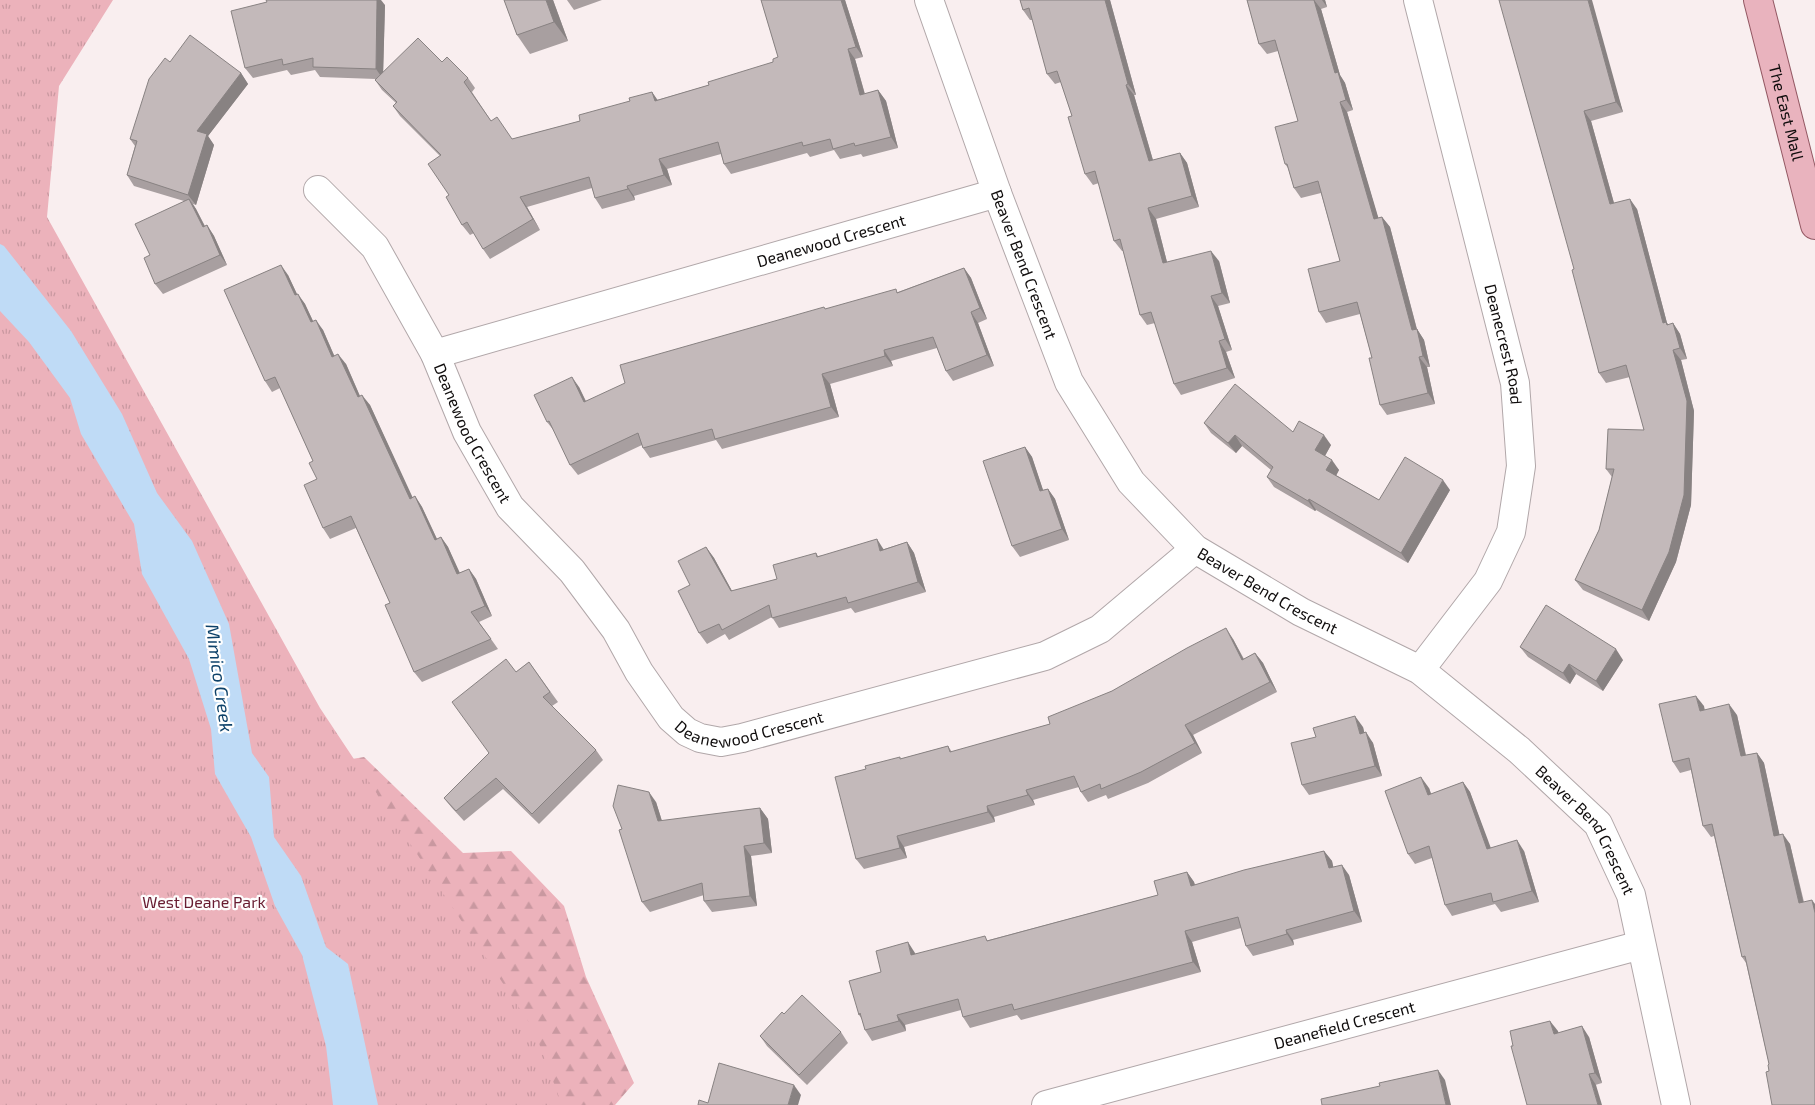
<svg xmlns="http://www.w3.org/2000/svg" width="1815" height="1105" viewBox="0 0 1815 1105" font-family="'Exo 2',sans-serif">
<defs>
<pattern id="forest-firs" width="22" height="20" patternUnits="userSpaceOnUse" patternTransform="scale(1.25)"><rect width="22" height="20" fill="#ecb2bb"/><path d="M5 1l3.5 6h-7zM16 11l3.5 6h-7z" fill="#c998a0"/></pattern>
<pattern id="park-tufts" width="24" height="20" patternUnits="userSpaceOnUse" patternTransform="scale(1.25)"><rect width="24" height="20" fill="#ecb2bb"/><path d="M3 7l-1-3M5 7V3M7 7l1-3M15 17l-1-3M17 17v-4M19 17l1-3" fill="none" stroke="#c998a0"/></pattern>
</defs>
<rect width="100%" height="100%" fill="#f9eeef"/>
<polygon fill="url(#forest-firs)" points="364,757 463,853 511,851 564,906 586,977 634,1083 615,1105 29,1105 256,775"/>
<polygon fill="url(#park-tufts)" points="0,0 113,0 59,86 47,217 320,708 534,1030 562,1105 0,1105"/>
<polygon fill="#bfdbf6" points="0,244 4,246 71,331 122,414 157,493 192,541 229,624 252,753 269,777 274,837 301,876 326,947 348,964 378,1105 333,1105 326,1046 302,955 275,906 251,837 215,774 211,729 189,659 142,574 134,524 81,434 70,398 29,342 0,311"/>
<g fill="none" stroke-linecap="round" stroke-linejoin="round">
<g stroke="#b1a7a9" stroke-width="30">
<g id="minor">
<path id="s1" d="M929,0L997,193L1069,382L1131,482L1195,549L1301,612L1420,670L1519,750L1598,824L1631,895L1676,1105"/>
<path id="s2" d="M1418,0L1515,383L1521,466L1511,532L1488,581L1420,670"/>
<path id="s3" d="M318,190L375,247L435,354L467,432L510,507L572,571L616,630L639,672L671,718L687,732L700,738L721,742L742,738L1045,656L1100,629L1195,549"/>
<path id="s4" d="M435,354L997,193"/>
<path id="s5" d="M1046,1105L1641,945"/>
</g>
</g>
<g stroke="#935863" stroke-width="30">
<g id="major">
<path id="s6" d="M1758,0L1815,225"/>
</g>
</g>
<use href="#minor" stroke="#fff" stroke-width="28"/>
<use href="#major" stroke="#e9b3be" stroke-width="28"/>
</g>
<g fill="#a89fa0">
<polygon points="504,0 553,0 568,41 530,54 517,35"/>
<polygon points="567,0 602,0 574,10"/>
<polygon points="761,0 845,0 863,57 855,59 865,94 878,90 886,101 898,148 863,157 861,154 840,159 834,150 810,157 807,153 731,174 724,164 721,154 667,169 672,185 634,196 635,200 602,209 595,198 592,188 527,207 540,230 490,259 483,249 474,233 470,235 462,225 449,195 440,156 400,116 393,106 396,103 382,90 375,80 376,79 320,77 315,70 291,75 287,70 253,78 245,68 385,5 383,72 442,62 468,78 475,88 472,92 491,121 512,139 580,121 652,92 657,100 709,85 773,62 778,57"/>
<polygon points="1020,0 1110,0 1136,95 1134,95 1153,160 1180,153 1187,163 1199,207 1156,219 1167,262 1219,261 1230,303 1218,306 1232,350 1226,352 1235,378 1181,395 1174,384 1155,323 1147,325 1140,315 1123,251 1122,251 1114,241 1099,183 1093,185 1085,174 1072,116 1061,82 1055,84 1047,74 1033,20 1030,20 1023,10"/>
<polygon points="1247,0 1325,0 1327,7 1321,9 1340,75 1345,83 1353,110 1347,112 1378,218 1382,217 1390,227 1417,329 1424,340 1430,367 1427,367 1435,404 1387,415 1380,405 1372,358 1360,314 1326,323 1319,312 1340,261 1321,193 1301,198 1294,188 1288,168 1285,164 1298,121 1278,51 1267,54 1259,44"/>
<polygon points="1588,0 1623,112 1591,121 1614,203 1637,209 1667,323 1669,325 1673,323 1680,334 1687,359 1681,360 1694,411 1691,505 1676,562 1649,621 1583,590 1575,580 1599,530 1612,477 1606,469 1644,430 1630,377 1606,383 1599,373 1574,269"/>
<polygon points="170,62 241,73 248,84 208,136 214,145 196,205 193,204 196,209 205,226 207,225 214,236 227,265 163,294 155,284 150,255 184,201 134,186 127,175 135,146 130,139"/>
<polygon points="964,268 971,278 987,319 978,323 994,366 953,381 946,371 937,348 891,361 893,366 830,384 839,417 722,449 716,440 650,458 643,448 642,445 578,475 570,465 555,432 547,422 579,387 586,401 826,309 898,292"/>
<polygon points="288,275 297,294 305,304 313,321 323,330 334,355 346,364 360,396 370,405 412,498 415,496 422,507 437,539 441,537 448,547 459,573 469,569 476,579 492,616 479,622 498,649 422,682 414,672 390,603 356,528 330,539 323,528 317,479 313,461 280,388 272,392 265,381"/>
<polygon points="1204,423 1293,432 1331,445 1325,456 1339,470 1336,475 1379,500 1450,490 1408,563 1316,510 1315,511 1274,487 1267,477 1271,470 1242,446 1236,453 1211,433"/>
<polygon points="1025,447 1032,457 1043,490 1048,489 1055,499 1069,540 1020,557 1012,546"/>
<polygon points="907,542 914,553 926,592 855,613 851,608 779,628 772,617 729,640 725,634 707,644 699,633 690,585 706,547 714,558 732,591 777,579 816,553 818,556 884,549"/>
<polygon points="1233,639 1244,659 1255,653 1263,663 1277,692 1193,735 1202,753 1148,783 1108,799 1106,795 1088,802 1081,792 1079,787 1033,800 1035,805 994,817 995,822 904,847 907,858 864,869 856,859 866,769 900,759 948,746 952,752 1050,724 1112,691"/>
<polygon points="1520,647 1623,660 1603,691 1576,674 1570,684 1528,657"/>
<polygon points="529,662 558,702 552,706 596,750 603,760 539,824 503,789 464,821 452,808 444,798 489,753 516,672"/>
<polygon points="1704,706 1704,710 1737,715 1746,755 1757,753 1764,763 1779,834 1790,844 1804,902 1815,904 1815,1105 1769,1071 1769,1064 1746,963 1742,957 1714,836 1711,837 1703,826 1691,770 1680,773 1673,762"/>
<polygon points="1363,727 1364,733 1373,743 1382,776 1309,795 1302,785"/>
<polygon points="1463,782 1470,792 1490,848 1524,851 1539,902 1501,912 1495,904 1452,916 1445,905 1432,858 1415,864 1408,854 1429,788 1431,794"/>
<polygon points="656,802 662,821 760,808 768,819 772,853 751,856 757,906 712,912 704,901 704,895 650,912 642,902 622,829"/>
<polygon points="1324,851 1332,861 1333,867 1349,875 1362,922 1293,940 1294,945 1253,956 1246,946 1241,928 1192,942 1201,972 1021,1020 1017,1015 970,1028 963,1017 961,1010 905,1025 906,1031 872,1041 865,1030 862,1019 859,1015 881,972 915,953 915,954 989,940 1158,895 1187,872 1194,882 1195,885"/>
<polygon points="784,1014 841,1032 848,1043 807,1085 767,1046 760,1036"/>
<polygon points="1558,1031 1558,1033 1589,1037 1602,1083 1527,1105"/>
</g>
<g fill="#888282">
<polygon points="377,0 381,0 385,5 383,79 376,69"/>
<polygon points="546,0 553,0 568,41 554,22"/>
<polygon points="841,0 845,0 863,57 856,47"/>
<polygon points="1105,0 1110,0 1136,95 1128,84"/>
<polygon points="1314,0 1321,9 1340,75 1345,83 1353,110 1346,100 1335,73"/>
<polygon points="1322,0 1325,0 1327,7"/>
<polygon points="1588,0 1592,0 1623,112 1616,102"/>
<polygon points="848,49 855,59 868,106 860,95"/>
<polygon points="241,73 248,84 208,136 214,145 196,205 188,195 197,131"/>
<polygon points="1126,85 1134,95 1156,171 1149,161"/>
<polygon points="878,90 886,101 898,148 891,137"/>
<polygon points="652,92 659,102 655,101"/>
<polygon points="1340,102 1347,112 1382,230 1374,219"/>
<polygon points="1584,111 1591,121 1617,214 1610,204"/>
<polygon points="1180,153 1187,163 1199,207 1192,196"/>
<polygon points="659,159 667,169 672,185 664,175"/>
<polygon points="627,186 634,196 635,200 628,189"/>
<polygon points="520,197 527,207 540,230 533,219"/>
<polygon points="189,199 196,209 210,237 203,227"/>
<polygon points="1630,199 1637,209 1667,323 1674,332 1663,323"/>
<polygon points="1148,208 1156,219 1170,274 1163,263"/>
<polygon points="1382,217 1390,227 1417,330 1417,329 1424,340 1430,367 1423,356 1412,330"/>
<polygon points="207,225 214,236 227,265 220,255"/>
<polygon points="1211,251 1219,261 1230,303 1222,293"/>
<polygon points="281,265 288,275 302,305 295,295"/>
<polygon points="964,268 971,278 987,319 980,308"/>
<polygon points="298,294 305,304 318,332 311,322"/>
<polygon points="1211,296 1218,306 1232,350 1225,339"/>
<polygon points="971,312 978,323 994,366 987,355"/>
<polygon points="316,320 323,330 339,367 332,357"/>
<polygon points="1673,323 1680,334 1687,359 1680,348"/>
<polygon points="1219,341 1226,352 1235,378 1227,368"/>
<polygon points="884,350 891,361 893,366 885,356"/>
<polygon points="1673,350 1681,360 1694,411 1691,505 1676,562 1649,621 1642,610"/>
<polygon points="338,354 346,364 365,408 358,397"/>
<polygon points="1419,357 1427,367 1435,404 1428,393"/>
<polygon points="822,374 830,384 839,417 831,407"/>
<polygon points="572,377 579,387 591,413 584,402"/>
<polygon points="362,395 370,405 418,509 410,499"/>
<polygon points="1235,435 1242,446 1236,453 1228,443"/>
<polygon points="1324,435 1331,445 1322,461 1315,450"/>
<polygon points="1025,447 1032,457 1047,502 1040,491"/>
<polygon points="1332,460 1339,470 1334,480 1326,470"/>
<polygon points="1443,480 1450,490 1408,563 1401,553"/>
<polygon points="1048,489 1055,499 1069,540 1062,529"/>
<polygon points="415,496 422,507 442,550 435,540"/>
<polygon points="1309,499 1316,510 1315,511 1308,501"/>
<polygon points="441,537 448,547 465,584 457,574"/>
<polygon points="877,539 884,550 880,551"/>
<polygon points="907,542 914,553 926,592 918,582"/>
<polygon points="706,547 714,558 738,602 731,591"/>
<polygon points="469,569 476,579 492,616 485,606"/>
<polygon points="1226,628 1233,639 1249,670 1242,660"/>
<polygon points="1616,649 1623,660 1603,691 1596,681"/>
<polygon points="1255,653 1263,663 1277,692 1270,682"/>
<polygon points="1569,664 1576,674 1570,684 1563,673"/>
<polygon points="1696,696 1704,706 1707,721 1700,711"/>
<polygon points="1729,704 1737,715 1748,766 1741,756"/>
<polygon points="1355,716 1363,727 1367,744 1360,734"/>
<polygon points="1185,725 1193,735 1202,753 1195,743"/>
<polygon points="1366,732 1373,743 1382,776 1375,766"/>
<polygon points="1757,753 1764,763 1782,846 1774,836"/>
<polygon points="1421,777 1429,788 1435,805 1428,795"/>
<polygon points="1463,782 1470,792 1495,859 1487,849"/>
<polygon points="1026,790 1033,800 1035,805 1028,795"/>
<polygon points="649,792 656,802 665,831 658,821"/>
<polygon points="987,806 994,817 995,822 988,812"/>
<polygon points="760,808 768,819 772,853 764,843"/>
<polygon points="1783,834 1790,844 1806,914 1799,903"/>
<polygon points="897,836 904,847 907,858 900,848"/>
<polygon points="1517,840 1524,851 1539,902 1532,891"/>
<polygon points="744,846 751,856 757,906 750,896"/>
<polygon points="1324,851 1332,861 1336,879 1329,868"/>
<polygon points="1342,865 1349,875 1362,922 1354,911"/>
<polygon points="1187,872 1194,882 1198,896 1191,886"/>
<polygon points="1812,900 1815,904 1815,913"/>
<polygon points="1286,930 1293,940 1294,945 1287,934"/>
<polygon points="1185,931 1192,942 1201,972 1193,962"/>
<polygon points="908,942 915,953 918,966 911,955"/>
<polygon points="897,1015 905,1025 906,1031 899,1021"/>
<polygon points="1550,1021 1558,1031 1561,1044 1554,1034"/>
<polygon points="1582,1026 1589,1037 1602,1083 1595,1073"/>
<polygon points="1438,1070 1445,1080 1451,1105 1446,1105"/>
<polygon points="1589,1074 1596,1085 1602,1105 1598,1105"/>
<polygon points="794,1085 801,1095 798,1105 788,1105"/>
</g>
<g fill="#c3b9ba" stroke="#888282">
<polygon points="266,0 377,0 376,69 313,67 313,58 283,65 282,59 245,68 231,11 267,2"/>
<polygon points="504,0 546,0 554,22 517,35"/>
<polygon points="761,0 841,0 856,47 848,49 860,95 878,90 891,137 855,146 854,143 833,149 830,139 803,146 802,142 724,164 718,142 659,159 664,175 627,186 628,189 595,198 589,177 520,197 533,219 483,249 467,222 462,225 446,197 449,195 428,164 441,155 393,106 397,102 375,80 418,38 442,62 447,57 468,78 464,82 491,121 497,117 512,139 580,121 579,115 630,101 629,98 652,92 655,101 709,85 708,82 773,62 773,59 778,57"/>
<polygon points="1020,0 1105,0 1128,84 1126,85 1149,161 1180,153 1192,196 1148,208 1163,263 1211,251 1222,293 1211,296 1225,339 1219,341 1227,368 1174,384 1151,312 1140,315 1120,239 1114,241 1095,171 1085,174 1068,117 1072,116 1057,71 1047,74 1029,8 1023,10"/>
<polygon points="1247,0 1314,0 1335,73 1338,72 1346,100 1340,102 1374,219 1382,217 1412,330 1417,329 1423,356 1419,357 1428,393 1380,405 1369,358 1372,358 1357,302 1319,312 1308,269 1340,261 1318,181 1294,188 1287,164 1285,164 1275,127 1298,121 1275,40 1259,44"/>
<polygon points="1499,0 1588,0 1616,102 1584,111 1610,204 1630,199 1663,323 1666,322 1667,325 1673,323 1680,348 1673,350 1687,401 1684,495 1669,552 1642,610 1575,580 1599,530 1614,469 1606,469 1608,429 1644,430 1626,365 1599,373 1572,270 1574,269"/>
<polygon points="190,35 241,73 197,131 207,134 188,195 127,175 137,141 130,139 149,79 165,58 170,62"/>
<polygon points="189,199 203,227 207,225 220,255 155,284 144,258 150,255 135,224"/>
<polygon points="281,265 295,295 298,294 311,322 316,320 332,357 338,354 358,397 362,395 410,499 415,496 435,540 441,537 457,574 469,569 485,606 471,612 491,639 414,672 385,605 390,603 351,516 323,528 304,485 317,479 309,463 313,461 275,377 265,381 224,290"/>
<polygon points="964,268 980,308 971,312 987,355 946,371 933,337 884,350 885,356 822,374 831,407 715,439 712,429 643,448 638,433 570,465 549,421 547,422 534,395 572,377 584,402 625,383 620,365 824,307 825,309 896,289 897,293"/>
<polygon points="1235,384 1293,432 1299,421 1324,435 1315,450 1332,460 1326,470 1379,500 1405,457 1443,480 1401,553 1309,499 1308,501 1267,477 1273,467 1235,435 1228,443 1204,423"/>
<polygon points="1025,447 1040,491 1048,489 1062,529 1012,546 983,461"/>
<polygon points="877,539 880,551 907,542 918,582 848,603 846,597 772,618 769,605 722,630 719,624 699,633 678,591 690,585 678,561 706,547 731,591 777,579 773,565 816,553 817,557"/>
<polygon points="1546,605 1616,649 1596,681 1569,664 1563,673 1520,647"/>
<polygon points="1226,628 1242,660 1255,653 1270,682 1185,725 1195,743 1141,772 1101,789 1100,784 1081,792 1074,776 1026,790 1028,795 987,806 988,812 897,836 900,848 856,859 835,777 866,769 865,766 900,757 900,759 948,746 950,752 1050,724 1048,717 1112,691 1187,648"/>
<polygon points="506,659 516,672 529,662 550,692 543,697 596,750 532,814 496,778 456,811 444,798 489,753 452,702"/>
<polygon points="1696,696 1700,711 1729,704 1741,756 1757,753 1774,836 1783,834 1799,903 1812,900 1815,913 1815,1105 1772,1105 1766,1072 1769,1071 1768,1065 1769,1064 1745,956 1742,957 1712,824 1703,826 1689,758 1673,762 1659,704"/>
<polygon points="1355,716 1360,734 1366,732 1375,766 1302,785 1291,743 1316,737 1313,728"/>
<polygon points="1421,777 1428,795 1463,782 1487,849 1517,840 1532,891 1493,902 1491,893 1445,905 1429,846 1408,854 1385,791"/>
<polygon points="618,785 649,792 658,821 760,808 764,843 744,846 750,896 704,901 702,883 642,902 619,830 622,829 613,806"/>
<polygon points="1324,851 1329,868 1342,865 1354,911 1286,930 1287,934 1246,946 1238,917 1185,931 1193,962 1014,1010 1012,1004 963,1017 958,999 897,1015 899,1021 865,1030 860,1013 859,1015 849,981 881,972 876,951 908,942 911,955 985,936 987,941 1158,895 1154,881 1187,872 1191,886 1244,870"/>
<polygon points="802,995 841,1032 799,1075 760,1036 782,1012 784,1014"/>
<polygon points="1550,1021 1554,1034 1582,1026 1595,1073 1589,1074 1598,1105 1527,1105 1511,1046 1513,1046 1510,1031"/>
<polygon points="719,1063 794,1085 788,1105 698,1105 699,1100 708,1103"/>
<polygon points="1438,1070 1446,1105 1322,1105 1321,1099 1380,1086 1379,1083"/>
</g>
<g text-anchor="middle" stroke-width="4.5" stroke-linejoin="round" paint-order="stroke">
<g font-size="16" fill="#0f0c0c" stroke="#fefefe">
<text dy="6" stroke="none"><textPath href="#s6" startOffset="116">The East Mall</textPath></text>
<text dy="6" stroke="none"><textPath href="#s4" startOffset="412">Deanewood Crescent</textPath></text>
<text dy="6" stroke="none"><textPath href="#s1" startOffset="281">Beaver Bend Crescent</textPath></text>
<text dy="6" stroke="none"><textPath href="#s2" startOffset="355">Deanecrest Road</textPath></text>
<text dy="6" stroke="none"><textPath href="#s3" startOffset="291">Deanewood Crescent</textPath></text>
<text dy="6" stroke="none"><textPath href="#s1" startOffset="701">Beaver Bend Crescent</textPath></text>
<text dy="6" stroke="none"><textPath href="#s3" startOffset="726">Deanewood Crescent</textPath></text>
<text dy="6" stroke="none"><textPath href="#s1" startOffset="1106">Beaver Bend Crescent</textPath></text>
<text dy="6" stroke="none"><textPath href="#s5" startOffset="309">Deanefield Crescent</textPath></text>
</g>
<g font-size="16" fill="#681c31" stroke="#fefefe">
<text x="204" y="908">West Deane Park</text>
</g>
<g font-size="18" font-style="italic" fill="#0c4169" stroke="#fefefe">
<text transform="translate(219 678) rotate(82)" y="6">Mimico Creek</text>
</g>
</g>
</svg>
